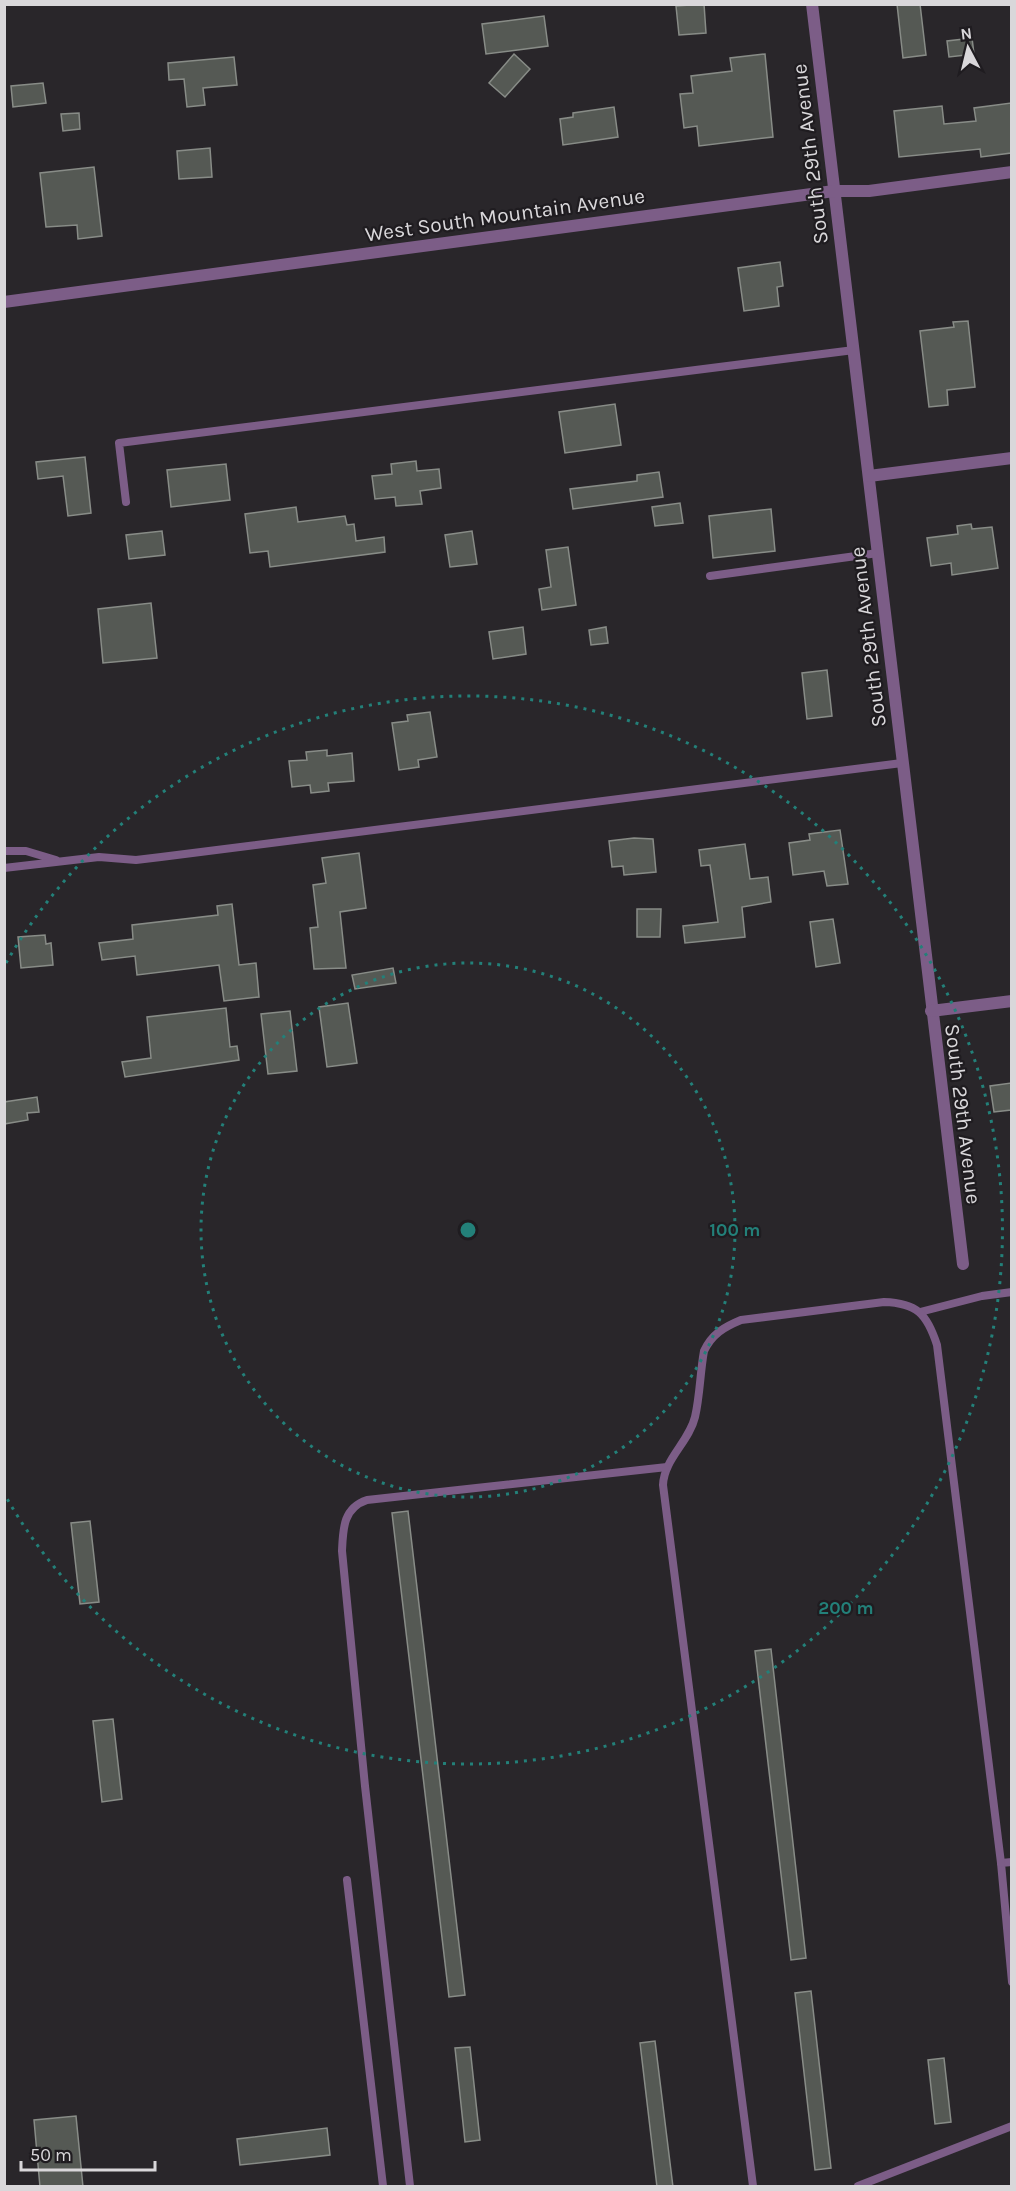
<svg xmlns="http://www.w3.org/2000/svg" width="1016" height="2191" viewBox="0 0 1016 2191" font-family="Karla,sans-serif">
<rect width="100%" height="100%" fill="#29262a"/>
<g fill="#555954" stroke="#888c87" stroke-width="1.5">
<polygon points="704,4 706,33 679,35 676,6"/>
<polygon points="897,4 920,4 926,55 903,58"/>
<polygon points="544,16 548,46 486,54 482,24"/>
<polygon points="972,38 974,54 949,57 947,41"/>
<polygon points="514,54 530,69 505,97 489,83"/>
<polygon points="765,54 773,137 699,146 697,126 684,128 680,94 693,93 691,76 732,71 730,58"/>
<polygon points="234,57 237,85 203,88 205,105 187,107 184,79 169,80 168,63"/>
<polygon points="43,83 46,103 13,107 11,86"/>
<polygon points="1011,103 1011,153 981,157 980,149 899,157 894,111 942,106 944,124 976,121 974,108"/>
<polygon points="614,107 618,137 563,145 560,119 573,117 573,113"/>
<polygon points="79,113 80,129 63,131 61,114"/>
<polygon points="210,148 212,177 179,179 177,151"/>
<polygon points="94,167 102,236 78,239 77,225 46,227 40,173"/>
<polygon points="780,262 783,286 777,287 779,306 744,311 738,268"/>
<polygon points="968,321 975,387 947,390 948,405 929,407 920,331 954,327 953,322"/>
<polygon points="615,404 621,445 565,453 559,412"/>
<polygon points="85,457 91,513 68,516 63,476 38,479 36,462"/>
<polygon points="416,461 417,471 439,469 441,488 420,491 422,504 396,506 395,497 375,499 372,476 392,474 391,464"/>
<polygon points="226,464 230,500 171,507 167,470"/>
<polygon points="659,472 663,497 573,509 570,489 637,481 637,475"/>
<polygon points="680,503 683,523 655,526 652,507"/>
<polygon points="296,507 298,522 345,516 347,525 354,524 356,541 384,537 385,552 270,567 268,551 250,553 245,514"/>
<polygon points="771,509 775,551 713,558 709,516"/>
<polygon points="971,524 972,529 992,527 998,568 952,575 951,563 931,566 927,538 958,534 957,526"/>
<polygon points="162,531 165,555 129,559 126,535"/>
<polygon points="472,531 477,564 450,567 445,535"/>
<polygon points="568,547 576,605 542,610 539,589 551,587 546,550"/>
<polygon points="151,603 157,658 103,663 98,609"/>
<polygon points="523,627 526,654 493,659 489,632"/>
<polygon points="606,627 608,643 591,645 589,630"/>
<polygon points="827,670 832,716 807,719 802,673"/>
<polygon points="430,712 437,757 418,760 419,767 399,770 392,723 408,721 407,715"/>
<polygon points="327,750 327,756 352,753 354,781 328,783 329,791 311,793 310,785 292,787 289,761 307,760 306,752"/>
<polygon points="840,830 848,884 827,886 824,871 793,875 789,843 810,840 809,834"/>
<polygon points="634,838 653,839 656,872 624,875 623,866 612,867 609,841"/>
<polygon points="745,844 750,879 768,877 771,902 742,907 745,937 685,943 683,926 718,922 710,865 701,866 699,850"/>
<polygon points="359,853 366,908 340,912 346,968 314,969 310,928 318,927 313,885 326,883 322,858"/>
<polygon points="232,904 239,965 256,963 259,997 224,1001 219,965 137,975 135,956 102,960 99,943 133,939 132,925 218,915 217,906"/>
<polygon points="637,909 661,909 660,937 637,937"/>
<polygon points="833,919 840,963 816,967 810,922"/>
<polygon points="45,935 46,944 51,943 53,965 21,968 18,937"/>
<polygon points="393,968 396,983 355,989 352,975"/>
<polygon points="348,1003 357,1063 327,1067 319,1007"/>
<polygon points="226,1008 230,1047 237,1046 239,1060 125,1077 122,1062 151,1058 147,1017"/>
<polygon points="290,1011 297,1071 268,1074 261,1014"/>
<polygon points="1011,1083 1011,1110 994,1112 990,1086"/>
<polygon points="37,1097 39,1112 27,1113 28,1120 4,1124 4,1102"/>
<polygon points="408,1511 465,1995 449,1997 392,1513"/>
<polygon points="90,1521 99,1602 80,1604 71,1523"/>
<polygon points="771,1649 806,1958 791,1960 755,1651"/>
<polygon points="113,1719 122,1799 102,1802 93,1721"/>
<polygon points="811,1991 831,2168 815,2170 795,1993"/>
<polygon points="655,2041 673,2187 657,2187 640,2043"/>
<polygon points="470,2047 480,2140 465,2142 455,2048"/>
<polygon points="944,2058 951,2122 935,2124 928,2060"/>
<polygon points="76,2116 83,2187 40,2187 34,2120"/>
<polygon points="327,2128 330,2155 240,2165 237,2139"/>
</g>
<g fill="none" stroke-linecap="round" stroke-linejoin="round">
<g stroke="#7c5d87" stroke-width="8">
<polyline points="126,502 119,443 854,350"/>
<polyline points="710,576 878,553"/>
<polyline points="4,851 26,851 56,860"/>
<polyline points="4,868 99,857 136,860 161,857 902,763"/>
<polyline points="920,1312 982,1296 1012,1292"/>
<polyline points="1012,1862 1001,1863 1012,1982"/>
<polyline points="347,1880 383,2186"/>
<path d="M410,2186L365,1786L342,1551C343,1529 343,1508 367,1500L667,1467"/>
<path d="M753,2186L663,1485C664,1459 689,1442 695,1417C700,1396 700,1373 704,1351C712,1334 724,1327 741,1320L884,1302C917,1303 927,1314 937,1345L1001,1863"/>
<polyline points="858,2186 1012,2126"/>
</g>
<g stroke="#7c5d87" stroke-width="12">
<polyline points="812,4 963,1264"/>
<polyline points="4,302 834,191 869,191 1012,172"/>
<polyline points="869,476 1012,458"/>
<polyline points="931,1011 1012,1001"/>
</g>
</g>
<g fill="none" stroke="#238079" stroke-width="3" stroke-dasharray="3 6">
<circle cx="468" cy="1230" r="267"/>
<path d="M6 963A534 534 0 1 1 6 1497"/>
</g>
<g text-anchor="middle" stroke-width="4.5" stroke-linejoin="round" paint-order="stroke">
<g font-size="21" fill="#d9d7da" stroke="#1f1c20">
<text transform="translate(810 154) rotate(-97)" y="7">South 29th Avenue</text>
<text transform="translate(505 215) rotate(-8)" y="7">West South Mountain Avenue</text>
<text transform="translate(868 637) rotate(-97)" y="7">South 29th Avenue</text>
<text transform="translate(963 1114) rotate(83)" y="7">South 29th Avenue</text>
</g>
</g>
<circle cx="468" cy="1230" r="9" fill="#238079" stroke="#1f1c20" stroke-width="3"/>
<g font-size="18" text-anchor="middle" font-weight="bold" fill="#238079" stroke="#1f1c20" stroke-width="4.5" stroke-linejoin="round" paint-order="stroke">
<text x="735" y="1236">100 m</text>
<text x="846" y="1614">200 m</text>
</g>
<rect width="1016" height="2191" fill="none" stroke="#d9d7da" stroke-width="12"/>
<g transform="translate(968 48) rotate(353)" stroke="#1f1c20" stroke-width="4.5" paint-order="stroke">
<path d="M0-4.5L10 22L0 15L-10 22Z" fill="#d9d7da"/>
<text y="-9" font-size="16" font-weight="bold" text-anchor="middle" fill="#d9d7da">N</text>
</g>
<path d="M21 2161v9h134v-9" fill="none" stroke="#d9d7da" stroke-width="3"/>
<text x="30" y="2161" font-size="18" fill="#d9d7da" stroke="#1f1c20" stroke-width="4.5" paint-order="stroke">50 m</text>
</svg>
